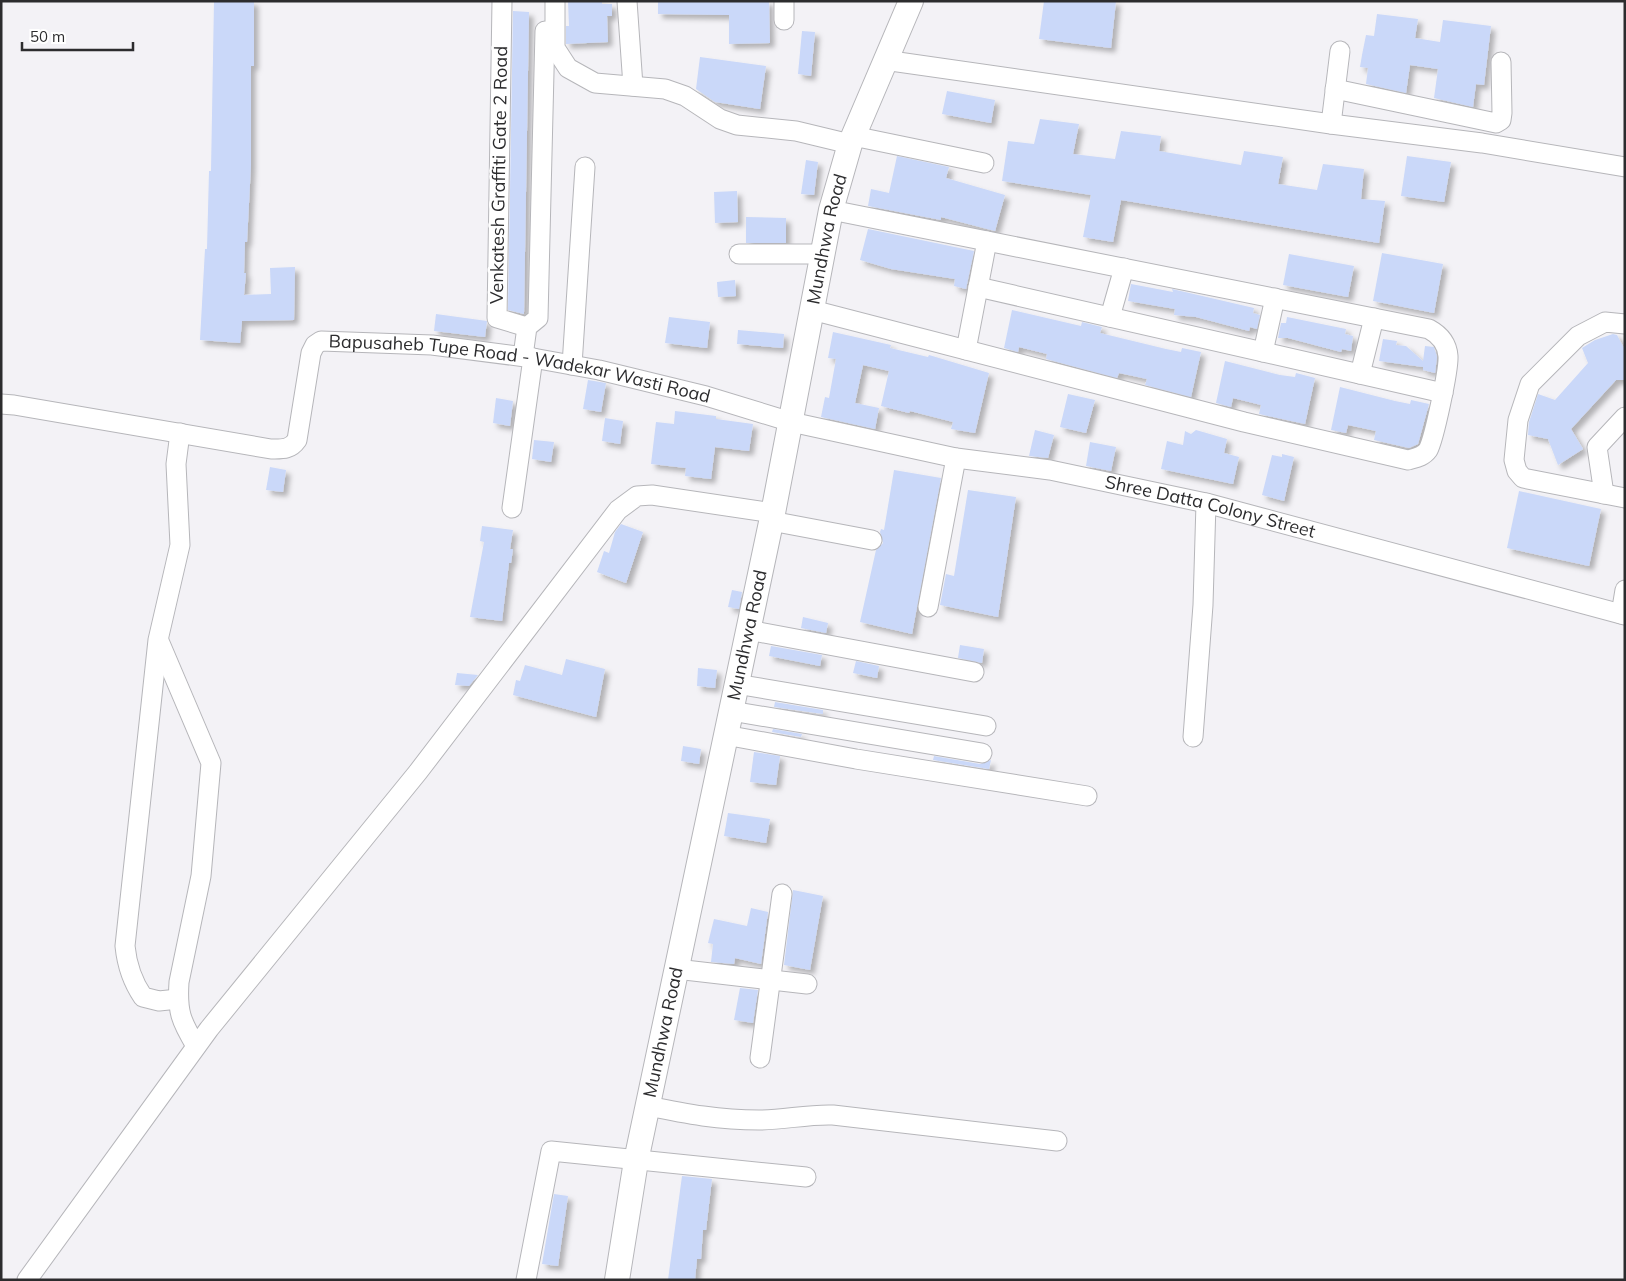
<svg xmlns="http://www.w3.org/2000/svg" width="1626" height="1281" viewBox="0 0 1626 1281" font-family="Mulish,sans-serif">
<defs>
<filter id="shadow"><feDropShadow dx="4.5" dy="4.5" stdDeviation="2.5" flood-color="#0004"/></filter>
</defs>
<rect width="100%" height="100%" fill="#f3f2f6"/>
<g fill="#cad8f9" filter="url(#shadow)">
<polygon points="214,1 254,1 254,66 251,66 251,165 247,242 245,242 244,273 246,273 244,295 271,294 270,268 295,267 294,320 242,321 240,343 200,340 205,249 207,249 209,171 211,171"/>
<polygon points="568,1 602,1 602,4 612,4 612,16 607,16 608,42 566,44 566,26 569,26"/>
<polygon points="658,1 769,1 770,43 729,44 729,15 658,14"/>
<polygon points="1044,1 1116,1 1111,48 1039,39"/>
<polygon points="513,11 529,12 524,314 508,310"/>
<polygon points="1377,14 1418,19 1415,38 1440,42 1443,20 1491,26 1484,85 1476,84 1473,107 1434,98 1438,69 1410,65 1406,93 1366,84 1368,68 1360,67 1362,55 1366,35 1374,36"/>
<polygon points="802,31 815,32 811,76 798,74"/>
<polygon points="700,57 766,66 760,109 715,102 696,89"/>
<polygon points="947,91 995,100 991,123 942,114"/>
<polygon points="1040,119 1079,124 1073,154 1115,159 1121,131 1161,136 1159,151 1241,165 1244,151 1283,157 1278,184 1317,190 1323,164 1364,169 1361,199 1385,201 1379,243 1121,200 1113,242 1083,237 1091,195 1002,181 1008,141 1034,144"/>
<polygon points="897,156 949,167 946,178 1005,195 995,231 941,217 941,220 868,206 871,189 889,193"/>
<polygon points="1407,156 1451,162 1444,202 1401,196"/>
<polygon points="806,160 818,162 814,195 801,194"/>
<polygon points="737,191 738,222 715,223 714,192"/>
<polygon points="746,217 786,218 786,243 746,243"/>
<polygon points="868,229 974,251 966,289 954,286 955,279 891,269 860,260"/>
<polygon points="1382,253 1443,264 1434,313 1373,301"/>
<polygon points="1289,254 1354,266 1348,297 1283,285"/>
<polygon points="735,280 736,296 718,297 717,282"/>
<polygon points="1131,284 1173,292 1172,289 1254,308 1253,313 1260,315 1257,329 1250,327 1249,331 1196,317 1174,315 1175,309 1128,301"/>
<polygon points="1012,310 1081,326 1082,322 1102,327 1100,333 1166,349 1181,352 1182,348 1201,352 1191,397 1145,385 1147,379 1119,373 1117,378 1046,359 1047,354 1019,347 1018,352 1004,348"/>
<polygon points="436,314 487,321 485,337 434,331"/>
<polygon points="669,317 710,322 707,348 665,343"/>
<polygon points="1287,317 1346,329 1345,334 1353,336 1351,351 1342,349 1341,352 1288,338 1278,338 1281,323 1286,323"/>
<polygon points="738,330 784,334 783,348 737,344"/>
<polygon points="833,332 891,345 890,348 928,357 929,355 989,373 975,433 951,429 953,422 910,411 909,413 881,406 889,371 863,365 855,403 879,408 875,429 821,417 825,397 829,398 836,359 828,358"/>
<polygon points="1613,334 1617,335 1625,350 1625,380 1616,380 1571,429 1583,449 1558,465 1548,439 1528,435 1529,422 1538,394 1555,400 1588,363 1582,348 1595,340"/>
<polygon points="1383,339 1397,341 1396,345 1406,346 1423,361 1425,346 1434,347 1437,357 1435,373 1423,370 1423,367 1379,361"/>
<polygon points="1225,361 1280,375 1295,377 1296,373 1315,378 1305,424 1259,414 1261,405 1233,398 1231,407 1216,403"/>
<polygon points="588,380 606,383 601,412 583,409"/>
<polygon points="1340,387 1395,401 1410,404 1411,400 1429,404 1418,444 1409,448 1374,440 1376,431 1348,425 1346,433 1331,430"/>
<polygon points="1068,394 1095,400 1086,433 1060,427"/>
<polygon points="496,398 513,401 510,426 493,423"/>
<polygon points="675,411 716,416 716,419 753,424 749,451 715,447 711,479 685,476 686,468 651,464 656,422 674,424"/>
<polygon points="605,418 623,421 620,444 602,441"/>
<polygon points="1035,430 1054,435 1048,458 1029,456"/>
<polygon points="1196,430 1227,439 1224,453 1239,457 1233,484 1161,469 1167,441 1183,445 1185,431 1191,434"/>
<polygon points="534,440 554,442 551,462 532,459"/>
<polygon points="1090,442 1116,447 1111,471 1086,466"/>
<polygon points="1282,454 1294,457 1284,501 1262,495 1272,455 1282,457"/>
<polygon points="270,467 286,470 283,492 266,490"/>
<polygon points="894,470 941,478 912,634 860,622 876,550 883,543 880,532 881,529 884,530"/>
<polygon points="968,490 1016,497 998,617 940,605 946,574 954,576"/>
<polygon points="1519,491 1601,509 1589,566 1507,548"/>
<polygon points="621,524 643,532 626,583 597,572 604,551 609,553 615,532"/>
<polygon points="482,526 513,530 510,549 513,549 511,563 509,563 502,621 470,617 484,542 480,541"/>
<polygon points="732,590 742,592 739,609 728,607"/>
<polygon points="803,617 828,623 826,633 801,628"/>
<polygon points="960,645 984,649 982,663 958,658"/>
<polygon points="771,646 822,655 820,666 769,656"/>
<polygon points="566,659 605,669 596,717 513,695 516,680 520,681 525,665 562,675"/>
<polygon points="856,661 879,666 877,678 853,673"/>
<polygon points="698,668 717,670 715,688 697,686"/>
<polygon points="457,673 478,675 469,686 455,685"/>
<polygon points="775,702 823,710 823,714 774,707"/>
<polygon points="773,729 802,734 801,737 772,732"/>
<polygon points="683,746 701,749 699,764 681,761"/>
<polygon points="754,752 780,756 776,785 750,782"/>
<polygon points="934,756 980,764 991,760 989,769 933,760"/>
<polygon points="728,813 770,819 766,843 724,836"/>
<polygon points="793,890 823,896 810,970 784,965"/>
<polygon points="751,908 768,912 761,964 735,958 734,964 711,962 713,944 708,943 714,919 747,926"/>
<polygon points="740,988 758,990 753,1023 734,1020"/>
<polygon points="682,1176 712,1179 706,1230 703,1230 701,1259 697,1259 695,1280 668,1280"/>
<polygon points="554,1194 568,1196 558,1266 542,1264"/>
</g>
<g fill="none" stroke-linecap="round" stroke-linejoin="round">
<g stroke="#b6b6ba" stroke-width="21">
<g id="minor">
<polyline points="502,1 497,318 527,327"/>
<polyline points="555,1 555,48 568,68 595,83 665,89 685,96 720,119 737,125 796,131 850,144"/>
<polyline points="627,1 633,86"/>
<polyline points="784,1 784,20"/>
<polyline points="884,60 1331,124 1482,143 1625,167"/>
<polyline points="1335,89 1496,123 1501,120 1502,113 1501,62"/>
<polyline points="1331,124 1340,51"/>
<polyline points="853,136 984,163"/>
<polyline points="739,254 823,254"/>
<polyline points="978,287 1443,393"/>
<path d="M812,310L1244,422L1408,460C1415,458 1423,457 1428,450C1434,439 1449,369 1448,356C1447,343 1440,335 1429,329L831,210"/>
<polyline points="1110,317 1124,268"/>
<polyline points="1625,324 1605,322 1578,336 1530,384 1518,420 1514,460 1517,471 1523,478 1625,498"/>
<polyline points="966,350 987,241"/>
<polyline points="1263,352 1275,298"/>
<polyline points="523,356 527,327 538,318 545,31"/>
<polyline points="572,365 585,167"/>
<polyline points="1360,374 1374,318"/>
<path id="s1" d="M1,404L14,405L271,449C282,449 290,450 297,440L311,353L315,345L321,341L432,345L533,358L599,370L706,396L791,422L956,458L1050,470L1206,503L1625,615"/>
<polyline points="1604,494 1597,447 1625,417"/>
<polyline points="512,508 533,358"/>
<polyline points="771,521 872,540"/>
<polyline points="928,607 956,458"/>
<polyline points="1621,614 1625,590"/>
<polyline points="748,630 974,672"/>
<path d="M159,641L211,763L201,876L179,982C177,1012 181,1021 196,1046"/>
<polyline points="736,684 986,726"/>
<polyline points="731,711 982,753"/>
<polyline points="725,735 856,759 1087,796"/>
<polyline points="1193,737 1203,605 1206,503"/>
<polyline points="676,969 807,984"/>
<path d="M178,999L159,1001L143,997C132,981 127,966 125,946L158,640L180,545L176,464L180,433"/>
<polyline points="760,1058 782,894"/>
<path d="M648,1106C687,1114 719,1120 759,1120C784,1120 808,1114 833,1115L1057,1141"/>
<polyline points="27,1280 209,1029 418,772 618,510 637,496 652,495 773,513"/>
<polyline points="526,1280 551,1151 806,1177"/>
</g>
</g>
<g stroke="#b6b6ba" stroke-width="26">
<g id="major">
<path id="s2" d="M617,1280L636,1161L773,513L831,210L850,144L911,1"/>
</g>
</g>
<use href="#minor" stroke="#fff" stroke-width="19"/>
<use href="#major" stroke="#fff" stroke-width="24"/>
</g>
<g text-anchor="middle" stroke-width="5" stroke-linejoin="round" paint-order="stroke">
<g font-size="18" fill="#2c2c2e" stroke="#fff">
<text transform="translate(499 175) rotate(-89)" y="6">Venkatesh Graffiti Gate 2 Road</text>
<text dy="6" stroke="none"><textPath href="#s2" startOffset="1062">Mundhwa Road</textPath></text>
<text dy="6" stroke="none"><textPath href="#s1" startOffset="608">Bapusaheb Tupe Road - Wadekar Wasti Road</textPath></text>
<text dy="6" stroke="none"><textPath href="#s1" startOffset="1314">Shree Datta Colony Street</textPath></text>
<text dy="6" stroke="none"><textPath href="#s2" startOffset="658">Mundhwa Road</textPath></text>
<text dy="6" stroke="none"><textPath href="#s2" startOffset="252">Mundhwa Road</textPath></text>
</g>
</g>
<rect width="1626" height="1281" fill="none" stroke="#2c2c2e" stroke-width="5"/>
<path d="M22 42v8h111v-8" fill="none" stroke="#2c2c2e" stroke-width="2.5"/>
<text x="30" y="42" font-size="15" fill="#2c2c2e" stroke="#ffffff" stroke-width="4" paint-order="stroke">50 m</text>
</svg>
